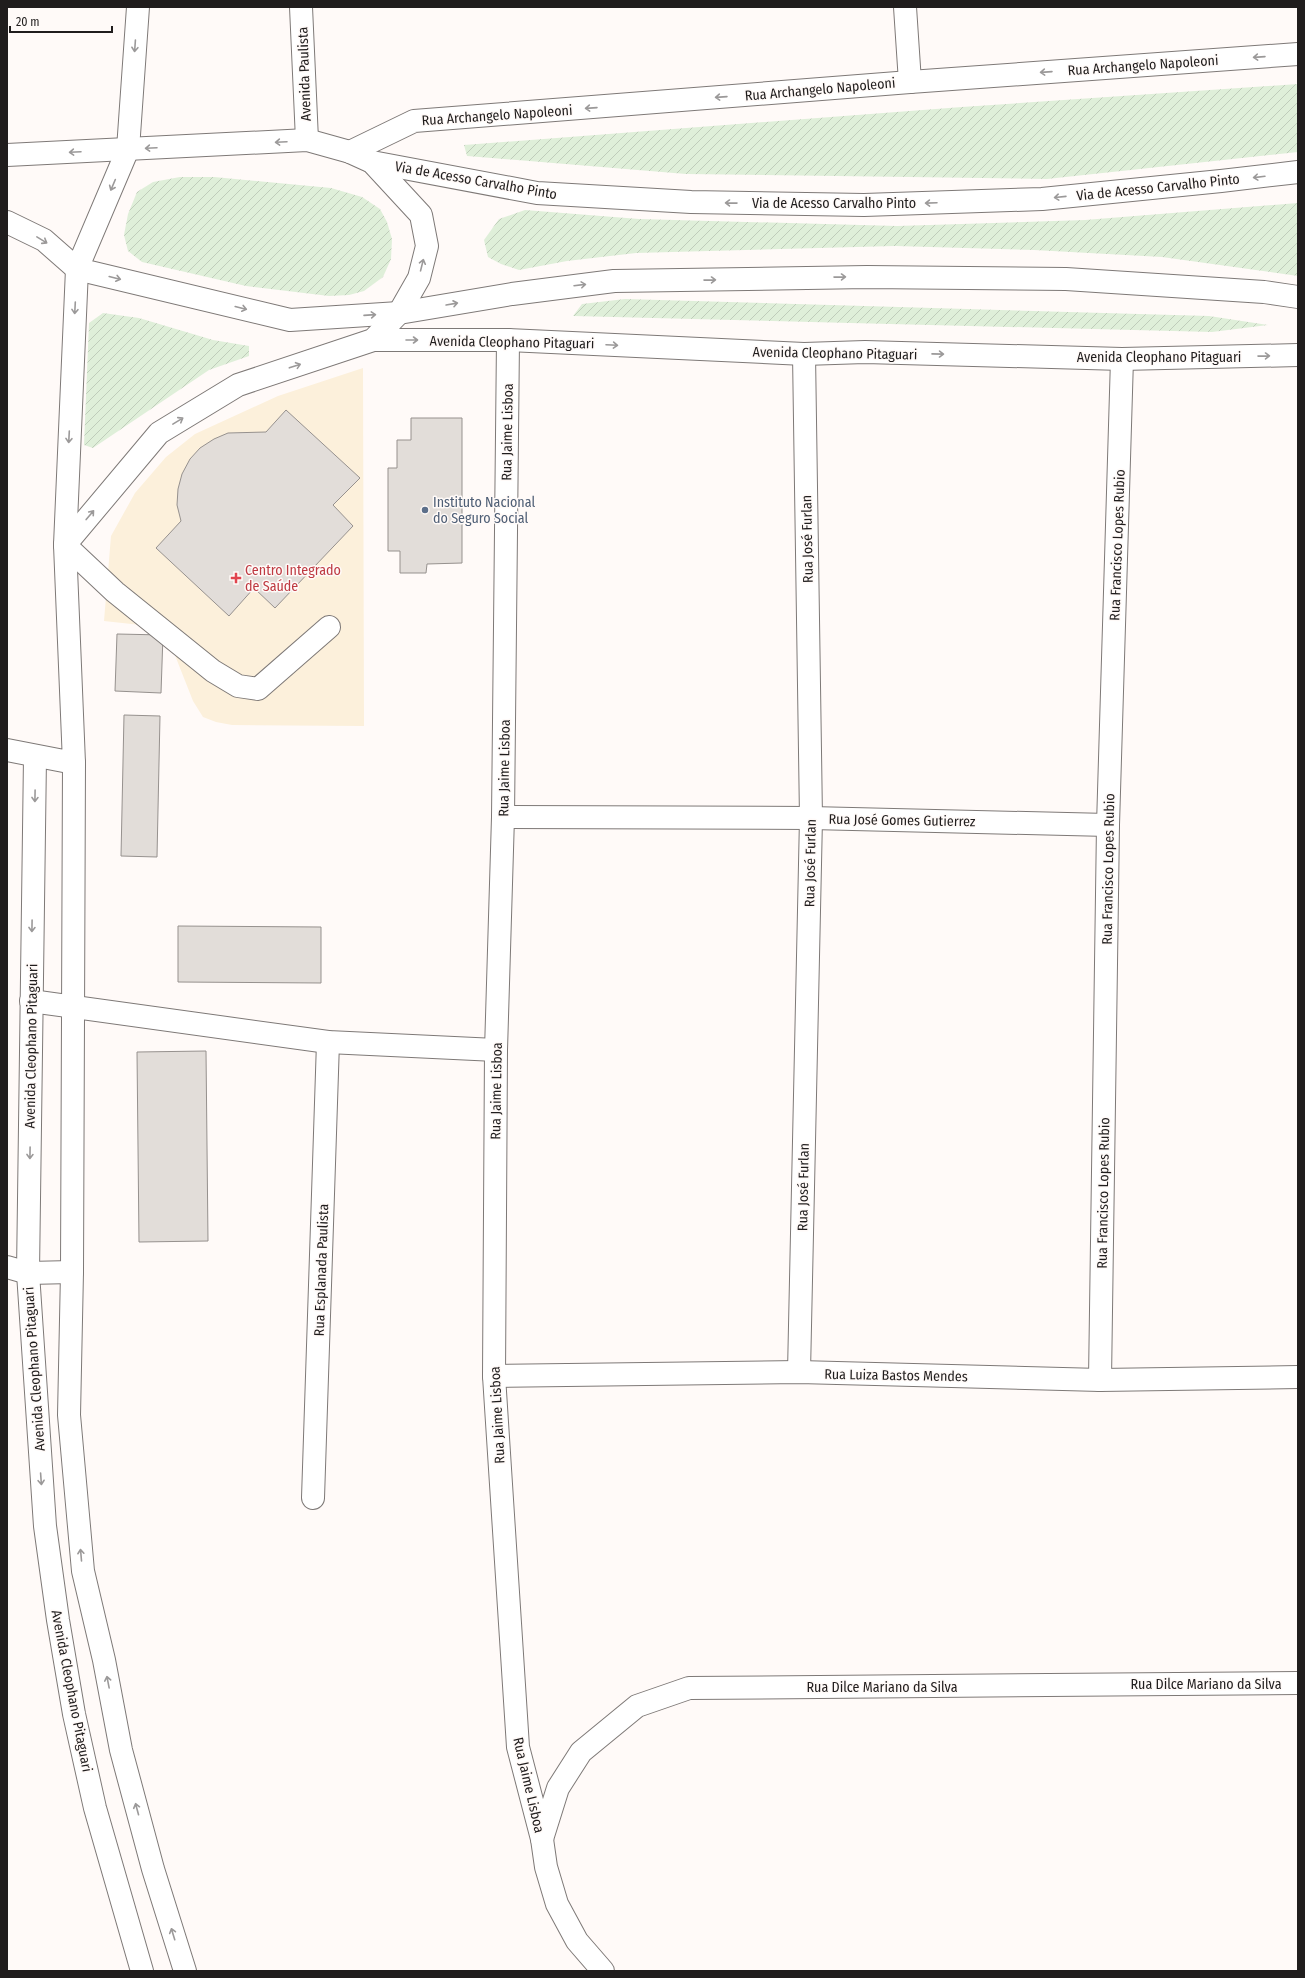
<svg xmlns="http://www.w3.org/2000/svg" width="1305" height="1978" viewBox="0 0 1305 1978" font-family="'Fira Sans Condensed',sans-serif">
<defs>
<pattern id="garden-furrows" width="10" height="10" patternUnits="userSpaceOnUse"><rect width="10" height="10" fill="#dfefd9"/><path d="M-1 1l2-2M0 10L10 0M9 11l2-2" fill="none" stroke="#bfccba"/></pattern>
</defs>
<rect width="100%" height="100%" fill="#fffaf8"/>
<polygon fill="#fcf0db" points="363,368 364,726 232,725 216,722 203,717 193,701 167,635 159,627 104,621 111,536 135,493 166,457 195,434 278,396"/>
<g fill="url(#garden-furrows)">
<polygon points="1298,84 1298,152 1047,179 686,174 467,156 464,145 962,107"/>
<polygon points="180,177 214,177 331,188 362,197 380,209 387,222 392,239 391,259 383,277 364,291 349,295 329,296 246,286 142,262 128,251 124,235 128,214 137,192 153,182"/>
<polygon points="1298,203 1298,276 1162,257 1034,250 895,246 636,253 567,261 519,270 501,264 488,257 484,240 499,219 525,210 639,219 897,226 1085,220"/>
<polygon points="625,299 1209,316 1268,325 1212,332 573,316 582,304"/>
<polygon points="103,313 139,318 213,340 249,346 249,356 209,370 93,448 84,445 89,323"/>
</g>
<g fill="#e2ddd9" stroke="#96918e">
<polygon points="286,410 360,478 333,505 353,526 275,608 254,588 229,616 156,548 181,521 177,505 178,489 182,474 190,459 200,448 214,439 228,433 266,432"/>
<polygon points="411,418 462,418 462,563 427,564 426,573 400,573 400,551 388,551 388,468 397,468 397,440 411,440"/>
<polygon points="117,634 163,635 161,693 115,691"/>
<polygon points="124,715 160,716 157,857 121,856"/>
<polygon points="178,926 321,927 321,983 178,982"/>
<polygon points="206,1051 208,1241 139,1242 137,1052"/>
</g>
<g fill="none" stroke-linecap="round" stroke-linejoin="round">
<g stroke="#7e7977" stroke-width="24">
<g id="minor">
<polyline points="301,7 307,140"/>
<polyline points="905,7 910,82"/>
<polyline points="128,149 138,7"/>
<polyline points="350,152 414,121 910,82 1298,54"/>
<polyline points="373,340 508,340 804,354 865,352 1122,359 1298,355"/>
<polyline points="508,340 503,817 496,1050 494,1376 518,1747 542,1839 546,1867 557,1904 577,1941 603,1971"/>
<polyline points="65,545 115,592 213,671 238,686 258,689 329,627"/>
<polyline points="35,757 28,1273 45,1526 58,1620 74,1714 95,1808 142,1971"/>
<polyline points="74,763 72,1272 69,1415 83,1571 104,1660 121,1750 153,1869 185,1971"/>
<polyline points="503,817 811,818 1108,825"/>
<polyline points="31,1001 328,1042 496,1050"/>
<polyline points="7,1267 28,1273 72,1272"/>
<polyline points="799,1372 811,818 804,354"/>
<polyline points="494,1376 799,1372 1100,1380 1298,1377"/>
<polyline points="1100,1380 1108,825 1122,359"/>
<polyline points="313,1498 328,1042"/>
<polyline points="542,1839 558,1788 581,1752 637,1706 689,1688 1298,1683"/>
</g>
</g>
<g stroke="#7e7977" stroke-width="24">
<g id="major">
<polyline points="7,155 307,140 350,152 372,162 421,215 427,246 419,278 399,313 373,340 238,385 159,433 65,545"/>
<polyline points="372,162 537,193 691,202 864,205 1042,199 1221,181 1298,172"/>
<polyline points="7,222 44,240 77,269 290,320 399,313 512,294 614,281 867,277 1066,279 1264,292 1298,297"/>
<polyline points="7,750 74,763 65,545 77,269 128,149"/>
</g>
</g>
<use href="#minor" stroke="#fff" stroke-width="22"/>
<use href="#major" stroke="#fff" stroke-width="22"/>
</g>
<defs><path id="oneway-shaft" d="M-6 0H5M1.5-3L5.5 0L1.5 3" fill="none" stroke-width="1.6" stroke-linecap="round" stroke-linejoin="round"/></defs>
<g stroke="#9b9999">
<use href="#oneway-shaft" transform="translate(135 46) rotate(94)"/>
<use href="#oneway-shaft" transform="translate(1259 57) rotate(176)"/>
<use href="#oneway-shaft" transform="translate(1046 72) rotate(176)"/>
<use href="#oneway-shaft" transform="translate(721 97) rotate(176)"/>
<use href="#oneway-shaft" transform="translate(591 108) rotate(176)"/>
<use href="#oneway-shaft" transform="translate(281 142) rotate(177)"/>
<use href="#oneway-shaft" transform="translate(151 148) rotate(177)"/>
<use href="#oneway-shaft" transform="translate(75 152) rotate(177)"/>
<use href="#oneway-shaft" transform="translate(1259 177) rotate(173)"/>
<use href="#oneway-shaft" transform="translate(113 185) rotate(113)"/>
<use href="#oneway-shaft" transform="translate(1060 197) rotate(174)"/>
<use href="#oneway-shaft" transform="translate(731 203) rotate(-179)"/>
<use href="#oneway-shaft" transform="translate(931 203) rotate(178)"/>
<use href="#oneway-shaft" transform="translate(42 240) rotate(31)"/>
<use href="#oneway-shaft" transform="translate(422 265) rotate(-76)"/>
<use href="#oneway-shaft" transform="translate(840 277) rotate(-1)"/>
<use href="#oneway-shaft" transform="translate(115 278) rotate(14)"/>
<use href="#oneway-shaft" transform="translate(710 280) rotate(-1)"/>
<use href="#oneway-shaft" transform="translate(580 285) rotate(-7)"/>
<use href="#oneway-shaft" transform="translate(452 304) rotate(-10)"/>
<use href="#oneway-shaft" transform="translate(75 308) rotate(93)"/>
<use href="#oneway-shaft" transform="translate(241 308) rotate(14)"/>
<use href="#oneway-shaft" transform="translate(370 315) rotate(-4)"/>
<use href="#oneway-shaft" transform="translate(412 340)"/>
<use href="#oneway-shaft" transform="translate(612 345) rotate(3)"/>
<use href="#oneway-shaft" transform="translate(938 354) rotate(1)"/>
<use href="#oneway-shaft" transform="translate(1264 356) rotate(-1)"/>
<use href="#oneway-shaft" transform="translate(295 366) rotate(-18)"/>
<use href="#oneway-shaft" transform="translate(178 421) rotate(-31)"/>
<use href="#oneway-shaft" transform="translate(69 437) rotate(93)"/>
<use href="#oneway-shaft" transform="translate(90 515) rotate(-50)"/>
<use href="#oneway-shaft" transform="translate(35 796) rotate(91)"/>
<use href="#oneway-shaft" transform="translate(32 926) rotate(91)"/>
<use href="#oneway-shaft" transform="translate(30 1153) rotate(91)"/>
<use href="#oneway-shaft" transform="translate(41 1479) rotate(86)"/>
<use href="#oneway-shaft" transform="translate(81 1555) rotate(-95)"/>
<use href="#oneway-shaft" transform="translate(108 1682) rotate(-101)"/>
<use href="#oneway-shaft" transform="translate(137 1809) rotate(-105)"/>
<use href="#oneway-shaft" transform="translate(173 1934) rotate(-107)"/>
</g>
<circle fill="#5c6f8a" stroke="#fffaf8" stroke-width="1.5" cx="425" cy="510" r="4"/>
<path fill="#e0444e" stroke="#fffaf8" stroke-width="1.5" d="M234 572h4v4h4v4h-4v4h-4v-4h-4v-4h4z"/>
<g text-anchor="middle" stroke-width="3" stroke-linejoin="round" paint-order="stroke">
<g font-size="14" fill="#201d1d" stroke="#fffaf8">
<text transform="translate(1143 65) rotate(-4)" y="5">Rua Archangelo Napoleoni</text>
<text transform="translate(304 74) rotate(-92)" y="5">Avenida Paulista</text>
<text transform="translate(820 89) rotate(-5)" y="5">Rua Archangelo Napoleoni</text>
<text transform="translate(497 115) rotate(-4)" y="5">Rua Archangelo Napoleoni</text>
<text transform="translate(476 180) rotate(10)" y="5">Via de Acesso Carvalho Pinto</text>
<text transform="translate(1158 187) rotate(-6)" y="5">Via de Acesso Carvalho Pinto</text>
<text x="834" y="208">Via de Acesso Carvalho Pinto</text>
<text transform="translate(512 342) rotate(1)" y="5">Avenida Cleophano Pitaguari</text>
<text transform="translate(835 353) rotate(1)" y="5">Avenida Cleophano Pitaguari</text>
<text x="1159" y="362">Avenida Cleophano Pitaguari</text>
<text transform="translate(507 432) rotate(-89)" y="5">Rua Jaime Lisboa</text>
<text transform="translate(807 539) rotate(-91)" y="5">Rua José Furlan</text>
<text transform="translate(1117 545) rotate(-88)" y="5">Rua Francisco Lopes Rubio</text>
<text transform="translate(504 768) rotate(-89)" y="5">Rua Jaime Lisboa</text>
<text transform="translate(902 820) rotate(1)" y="5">Rua José Gomes Gutierrez</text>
<text transform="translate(810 863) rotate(-89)" y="5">Rua José Furlan</text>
<text transform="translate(1108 869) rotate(-89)" y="5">Rua Francisco Lopes Rubio</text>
<text transform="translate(31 1046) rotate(-89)" y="5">Avenida Cleophano Pitaguari</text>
<text transform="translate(496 1091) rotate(-89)" y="5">Rua Jaime Lisboa</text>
<text transform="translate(803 1187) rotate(-89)" y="5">Rua José Furlan</text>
<text transform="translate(1103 1193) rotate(-89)" y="5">Rua Francisco Lopes Rubio</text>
<text transform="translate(321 1270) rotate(-88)" y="5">Rua Esplanada Paulista</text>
<text transform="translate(34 1369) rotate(-94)" y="5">Avenida Cleophano Pitaguari</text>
<text transform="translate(896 1375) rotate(1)" y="5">Rua Luiza Bastos Mendes</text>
<text transform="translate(497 1415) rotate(-93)" y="5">Rua Jaime Lisboa</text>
<text x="1206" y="1689">Rua Dilce Mariano da Silva</text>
<text x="882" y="1692">Rua Dilce Mariano da Silva</text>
<text transform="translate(72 1691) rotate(79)" y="5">Avenida Cleophano Pitaguari</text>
<text transform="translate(529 1785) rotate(77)" y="5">Rua Jaime Lisboa</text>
</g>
<g font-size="14" fill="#4e5e75" stroke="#fffaf8" text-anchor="start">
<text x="433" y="507">Instituto Nacional<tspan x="433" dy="16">do Seguro Social</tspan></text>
</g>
<g font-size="14" fill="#be3a42" stroke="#fffaf8" text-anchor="start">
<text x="245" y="575">Centro Integrado<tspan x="245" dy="16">de Saúde</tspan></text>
</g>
</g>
<rect width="1305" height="1978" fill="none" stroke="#201d1d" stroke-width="16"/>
<path d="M10 26v6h102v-6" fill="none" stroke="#201d1d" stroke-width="2"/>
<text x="16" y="26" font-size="12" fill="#201d1d" stroke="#fffaf8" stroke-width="3" paint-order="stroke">20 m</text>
</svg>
